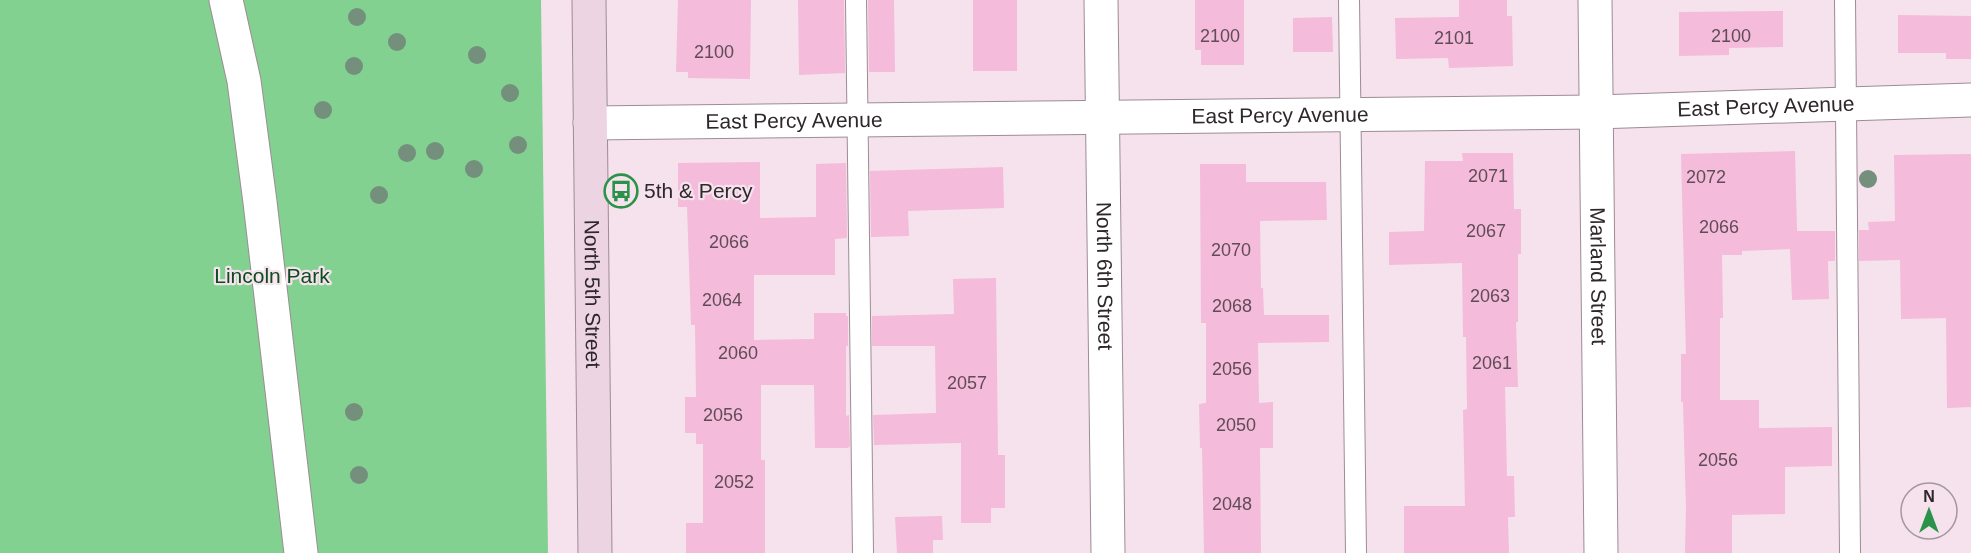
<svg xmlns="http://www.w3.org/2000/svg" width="1971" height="553" viewBox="0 0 1971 553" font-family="Helvetica,sans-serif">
<rect width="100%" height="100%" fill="#f5e2ec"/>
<polygon fill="#82d190" points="0,0 541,0 548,553 0,553"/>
<g fill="#f4bbdb">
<polygon points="678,0 751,0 750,79 688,78 688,72 676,72"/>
<polygon points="798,0 844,0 845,73 799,75"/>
<polygon points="868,0 894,0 895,72 869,72"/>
<rect x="973" y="0" width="44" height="71"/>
<polygon points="1195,0 1244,0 1244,65 1201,65 1201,50 1195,50"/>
<polygon points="1459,0 1507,0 1507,16 1512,16 1513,66 1449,68 1448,58 1396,59 1395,18 1459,17"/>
<polygon points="1783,11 1783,47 1729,48 1729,55 1679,56 1679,12"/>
<polygon points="1898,15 1971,16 1971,59 1946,59 1946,53 1898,53"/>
<polygon points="1332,17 1333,52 1293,52 1293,18"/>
<polygon points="1795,151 1797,231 1835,231 1835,261 1828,261 1829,299 1792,300 1790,249 1742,251 1742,255 1722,255 1723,318 1720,318 1720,400 1759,400 1759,428 1832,427 1832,466 1785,467 1785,514 1732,515 1732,553 1685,553 1686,509 1683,402 1681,402 1681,354 1686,354 1681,154"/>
<polygon points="1462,153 1513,153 1514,209 1521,209 1521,254 1518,254 1518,322 1516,322 1518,387 1505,387 1507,476 1514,476 1515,517 1508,517 1509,553 1404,553 1404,506 1465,506 1463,410 1467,409 1466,337 1463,337 1462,263 1389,265 1389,232 1424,231 1425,161 1463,161"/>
<polygon points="1971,154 1971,407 1947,408 1946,318 1901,319 1900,260 1859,261 1859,230 1869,230 1868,222 1895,221 1894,155"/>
<polygon points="760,162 760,218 816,217 816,164 846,163 847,238 835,239 835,275 754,275 754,340 814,339 814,313 846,313 846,316 848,316 848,346 846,346 846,416 849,415 850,446 848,448 815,448 814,385 761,385 761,460 765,460 765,553 686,553 686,523 703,523 703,444 696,444 696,433 685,433 685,397 696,397 695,325 691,325 687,207 678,207 678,163"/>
<polygon points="1200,164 1246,164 1246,182 1326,182 1327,220 1260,221 1261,288 1263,288 1264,315 1329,315 1329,342 1258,343 1259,403 1273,402 1273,448 1260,448 1261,553 1204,553 1202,448 1200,448 1199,404 1206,403 1206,323 1201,323"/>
<polygon points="1003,167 1004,208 908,211 909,236 871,237 870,171"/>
<polygon points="996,278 998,455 1005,455 1005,508 991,508 991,523 961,523 961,443 874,445 873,415 936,413 935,346 872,346 872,316 954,314 953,279"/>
<polygon points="942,516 943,540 933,540 933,553 897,553 895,517"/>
</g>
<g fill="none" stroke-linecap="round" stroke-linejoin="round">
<g stroke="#9d8c95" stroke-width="22">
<g id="service">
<polyline points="856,0 863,553"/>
<polyline points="1349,0 1356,553"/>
<polyline points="1845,0 1850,553"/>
</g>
</g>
<g stroke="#9d8c95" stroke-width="35">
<g id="minor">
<polyline points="226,0 244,81 260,202 301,553"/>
<path id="s1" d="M1101,0L1108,553"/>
<path id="s2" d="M1595,0L1601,553"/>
<path id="s3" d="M590,123L1596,112L1971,100"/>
</g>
</g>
<g stroke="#9d8c95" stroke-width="35">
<g id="secondary">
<path id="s4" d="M589,0L595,553"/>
</g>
</g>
<use href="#service" stroke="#fff" stroke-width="20"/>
<use href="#minor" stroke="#fff" stroke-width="33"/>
<use href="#secondary" stroke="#edd4e3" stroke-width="33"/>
</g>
<g fill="#748f7b">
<circle cx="357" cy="17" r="9"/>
<circle cx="397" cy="42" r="9"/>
<circle cx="477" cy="55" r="9"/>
<circle cx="354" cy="66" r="9"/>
<circle cx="510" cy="93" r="9"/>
<circle cx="323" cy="110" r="9"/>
<circle cx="518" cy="145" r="9"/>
<circle cx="435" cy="151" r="9"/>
<circle cx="407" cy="153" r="9"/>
<circle cx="474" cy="169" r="9"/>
<circle cx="1868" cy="179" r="9"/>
<circle cx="379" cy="195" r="9"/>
<circle cx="354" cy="412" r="9"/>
<circle cx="359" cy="475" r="9"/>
</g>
<defs>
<g id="bus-ring" transform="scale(1.725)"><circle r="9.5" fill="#f5e2ec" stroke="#2b9249" stroke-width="1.5"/><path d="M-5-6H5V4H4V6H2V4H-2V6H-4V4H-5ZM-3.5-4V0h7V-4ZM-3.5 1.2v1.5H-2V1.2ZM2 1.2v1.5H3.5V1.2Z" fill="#2b9249"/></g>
</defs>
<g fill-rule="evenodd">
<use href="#bus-ring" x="621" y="191"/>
</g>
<g text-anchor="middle" stroke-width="4.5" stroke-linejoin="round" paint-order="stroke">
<g font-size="18" fill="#604c57">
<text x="1220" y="42">2100</text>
<text x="1731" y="42">2100</text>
<text x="1454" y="44">2101</text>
<text x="714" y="58">2100</text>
<text x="1488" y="182">2071</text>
<text x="1706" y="183">2072</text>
<text x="1719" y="233">2066</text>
<text x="1486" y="237">2067</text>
<text x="729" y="248">2066</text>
<text x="1231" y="256">2070</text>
<text x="1490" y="302">2063</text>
<text x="722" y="306">2064</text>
<text x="1232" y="312">2068</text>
<text x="738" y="359">2060</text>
<text x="1492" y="369">2061</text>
<text x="1232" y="375">2056</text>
<text x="967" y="389">2057</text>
<text x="723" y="421">2056</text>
<text x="1236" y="431">2050</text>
<text x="1718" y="466">2056</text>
<text x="734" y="488">2052</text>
<text x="1232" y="510">2048</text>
</g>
<g font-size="21" fill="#2e272b" stroke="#f5e2ec">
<text dy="7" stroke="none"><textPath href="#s3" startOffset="1176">East Percy Avenue</textPath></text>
<text dy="7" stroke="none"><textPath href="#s3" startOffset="690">East Percy Avenue</textPath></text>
<text dy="7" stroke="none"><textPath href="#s3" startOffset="204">East Percy Avenue</textPath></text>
<text dy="7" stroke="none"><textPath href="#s1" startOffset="276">North 6th Street</textPath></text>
<text dy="7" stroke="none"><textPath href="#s2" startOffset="276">Marland Street</textPath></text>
<text dy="7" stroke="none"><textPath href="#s4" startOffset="294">North 5th Street</textPath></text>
</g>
<g font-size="21" fill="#2e272b" stroke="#f5e2ec" text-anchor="start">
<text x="644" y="198">5th &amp; Percy</text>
</g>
<g font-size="21" fill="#0b4b1f" stroke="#f5e2ec">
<text x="272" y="283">Lincoln Park</text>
</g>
</g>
<g transform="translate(1929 511)"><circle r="28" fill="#f5e2ec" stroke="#a5979f" stroke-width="1.5"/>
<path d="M0-4.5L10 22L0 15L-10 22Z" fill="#2b9249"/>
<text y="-9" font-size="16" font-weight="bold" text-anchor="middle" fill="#2e272b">N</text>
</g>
</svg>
